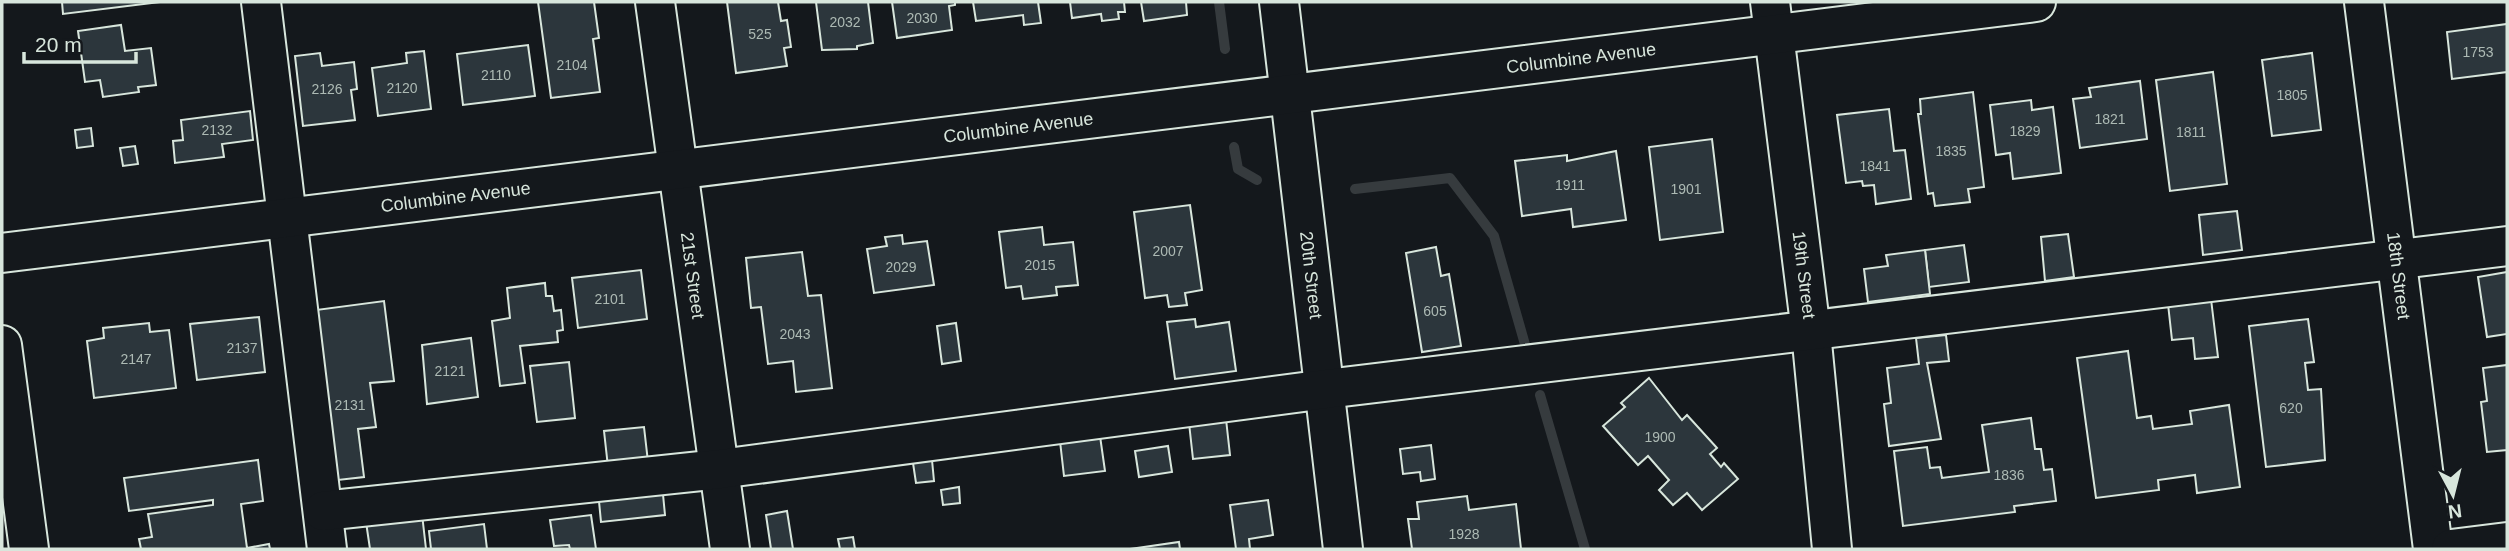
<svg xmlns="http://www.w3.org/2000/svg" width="2509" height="551" viewBox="0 0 2509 551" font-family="Arial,sans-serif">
<rect width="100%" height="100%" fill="#14181c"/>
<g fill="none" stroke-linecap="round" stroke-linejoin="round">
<g stroke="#363b3e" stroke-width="10">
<polyline points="1219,2 1225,49"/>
<polyline points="1234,147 1238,169 1257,180"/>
<polyline points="1355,189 1450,178 1494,236 1526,348"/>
<polyline points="1540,395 1585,549"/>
</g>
</g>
<g fill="#2c363c" stroke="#d8e6dc" stroke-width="2">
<polygon points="62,2 160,2 63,14"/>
<polygon points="538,2 594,2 599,38 593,39 600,92 551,98"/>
<polygon points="727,2 778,2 781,21 787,20 791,47 784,48 787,66 736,73"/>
<polygon points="816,2 868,2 873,43 857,46 857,49 822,50"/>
<polygon points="892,2 955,2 955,5 949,6 952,30 897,38"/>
<polygon points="973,2 1038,2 1041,23 1024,25 1023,15 976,21"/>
<polygon points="1070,2 1124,2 1125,12 1118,12 1119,19 1102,21 1101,14 1072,18"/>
<polygon points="1141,2 1186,2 1187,15 1144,21"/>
<polygon points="2507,24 2507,72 2452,79 2447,32"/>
<polygon points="121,25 125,51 151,48 156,85 138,87 139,92 103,97 100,80 85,82 78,31"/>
<polygon points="528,45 535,96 463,105 457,54"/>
<polygon points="424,51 431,109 378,116 372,68 407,63 406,53"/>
<polygon points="320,53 322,66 354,62 357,89 351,90 355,120 303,126 295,56"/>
<polygon points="2312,53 2321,130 2272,136 2262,60"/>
<polygon points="2213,72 2227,184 2170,191 2156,80"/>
<polygon points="2140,81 2147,139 2080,148 2073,99 2091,97 2089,88"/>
<polygon points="1973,92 1984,187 1968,189 1970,202 1935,206 1933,193 1928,194 1918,114 1921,114 1920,99"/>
<polygon points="2031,100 2032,110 2053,107 2061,173 2013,179 2010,153 1996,155 1990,105"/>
<polygon points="1889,109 1894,151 1905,150 1911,199 1876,204 1874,185 1863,186 1862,181 1846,183 1837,115"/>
<polygon points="250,111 253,140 222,144 224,157 175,163 173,141 183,140 181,120"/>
<polygon points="91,128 93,146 77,148 75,130"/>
<polygon points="1712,139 1723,232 1660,240 1649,147"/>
<polygon points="135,146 138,164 123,166 120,148"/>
<polygon points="1616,151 1626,220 1573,227 1571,209 1522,216 1515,161 1567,155 1567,161"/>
<polygon points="1190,205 1202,290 1185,293 1187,305 1169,307 1167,295 1145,298 1134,212"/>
<polygon points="2237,211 2242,250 2203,255 2199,215"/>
<polygon points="1042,227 1044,245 1073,242 1078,285 1056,287 1057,295 1023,299 1021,286 1006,288 999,232"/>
<polygon points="2068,234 2074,277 2045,281 2041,237"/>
<polygon points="902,235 903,244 927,241 934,285 874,293 867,249 887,246 885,237"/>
<polygon points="1964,245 1969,282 1929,287 1925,250"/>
<polygon points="1436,247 1441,276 1449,274 1461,346 1422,352 1406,253"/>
<polygon points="1925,250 1930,294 1868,302 1864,269 1888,266 1886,255"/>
<polygon points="802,252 808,296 821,295 832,388 796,392 793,361 768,364 761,307 751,308 746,258"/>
<polygon points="641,270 647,319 578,328 572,278"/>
<polygon points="2507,272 2507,334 2487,337 2478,277"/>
<polygon points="545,283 546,296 552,296 554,311 561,310 563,330 557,331 558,342 520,346 525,383 500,386 492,321 510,318 507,288"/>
<polygon points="2211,299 2218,357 2195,359 2193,338 2172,340 2168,304"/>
<polygon points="384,301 394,381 370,383 376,427 358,429 364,477 338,480 316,310"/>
<polygon points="259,317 265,372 197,380 190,324"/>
<polygon points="1195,319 1196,327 1229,322 1236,371 1175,379 1167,322"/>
<polygon points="2308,319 2314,362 2305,363 2308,390 2321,389 2325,460 2266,467 2249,326"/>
<polygon points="149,323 150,332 169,330 176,388 94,398 87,341 104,338 103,328"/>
<polygon points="956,323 961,361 942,364 937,326"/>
<polygon points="1946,335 1949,361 1927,363 1941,439 1889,446 1884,404 1891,403 1887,368 1919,364 1916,338"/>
<polygon points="471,338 478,397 427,404 422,345"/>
<polygon points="2128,351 2137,418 2151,416 2153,429 2192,424 2190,411 2229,405 2240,487 2197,493 2195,475 2158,480 2159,490 2096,498 2077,358"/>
<polygon points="569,362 575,418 537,422 530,366"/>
<polygon points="2507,365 2507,450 2487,452 2481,402 2487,401 2483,368"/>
<polygon points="1649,378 1682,420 1687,415 1717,448 1710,454 1721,467 1724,463 1738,479 1702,510 1687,493 1673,505 1659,490 1669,480 1648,456 1638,465 1603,426 1625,407 1621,403"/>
<polygon points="2031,418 2035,449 2041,449 2044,470 2052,469 2056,501 2014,506 2015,512 1903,526 1894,451 1927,447 1930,468 1940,467 1942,478 1989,472 1982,425"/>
<polygon points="1226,419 1230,455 1193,459 1189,423"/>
<polygon points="644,427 648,462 608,467 604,431"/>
<polygon points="1100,436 1105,471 1064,476 1060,441"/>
<polygon points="1431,445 1435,479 1421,481 1420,472 1403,474 1400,449"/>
<polygon points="1168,446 1172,472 1139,477 1135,451"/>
<polygon points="258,460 263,501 241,504 247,548 269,544 270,549 141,549 139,539 152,537 148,514 213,505 213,500 129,511 124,478"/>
<polygon points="932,460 934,481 916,483 913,463"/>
<polygon points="662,484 665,515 601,522 598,491"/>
<polygon points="959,487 960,503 943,505 941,490"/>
<polygon points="1467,496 1469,510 1516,504 1521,549 1412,549 1408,519 1419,519 1417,502"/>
<polygon points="1268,500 1273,535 1249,539 1250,549 1236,549 1230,505"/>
<polygon points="787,511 793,549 771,549 766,515"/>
<polygon points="422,514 426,549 370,549 366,522"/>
<polygon points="591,515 596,549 570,549 569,545 554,546 550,520"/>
<polygon points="484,524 487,549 431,549 429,531"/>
<polygon points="853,537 855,549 840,549 838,539"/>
<polygon points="1179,542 1180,549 1130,549"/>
</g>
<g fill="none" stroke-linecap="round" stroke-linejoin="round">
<g stroke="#d8e6dc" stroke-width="42">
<g id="minor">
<polyline points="261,2 327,549"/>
<path id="s1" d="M655,2L730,549"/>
<path id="s2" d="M1279,2L1343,549"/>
<path id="s3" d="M1770,2L1811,332L1832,549"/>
<path id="s4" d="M2364,2L2433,549"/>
<path id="s5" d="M2,253L2036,2"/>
<polyline points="2,345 29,549"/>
<polyline points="323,511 720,469 1326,389 2507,246"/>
<polyline points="2451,549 2507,542"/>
</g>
</g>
<use href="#minor" stroke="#14181c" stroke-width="38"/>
</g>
<g text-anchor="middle" stroke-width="5" stroke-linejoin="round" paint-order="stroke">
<g font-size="14" fill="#adbab4">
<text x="922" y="23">2030</text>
<text x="845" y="27">2032</text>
<text x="760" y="39">525</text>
<text x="2478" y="57">1753</text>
<text x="572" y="70">2104</text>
<text x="496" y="80">2110</text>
<text x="402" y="93">2120</text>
<text x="327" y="94">2126</text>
<text x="2292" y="100">1805</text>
<text x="2110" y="124">1821</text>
<text x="217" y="135">2132</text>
<text x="2025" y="136">1829</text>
<text x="2191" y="137">1811</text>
<text x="1951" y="156">1835</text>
<text x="1875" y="171">1841</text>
<text x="1570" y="190">1911</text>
<text x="1686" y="194">1901</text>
<text x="1168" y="256">2007</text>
<text x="1040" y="270">2015</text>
<text x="901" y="272">2029</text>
<text x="610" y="304">2101</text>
<text x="1435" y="316">605</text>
<text x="795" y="339">2043</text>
<text x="242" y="353">2137</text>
<text x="136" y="364">2147</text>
<text x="450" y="376">2121</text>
<text x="350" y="410">2131</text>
<text x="2291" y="413">620</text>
<text x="1660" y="442">1900</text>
<text x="2009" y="480">1836</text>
<text x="1464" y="539">1928</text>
</g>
<g font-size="18" fill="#d8e6dc" stroke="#14181c">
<text dy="6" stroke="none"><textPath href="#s5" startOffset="1591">Columbine Avenue</textPath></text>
<text dy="6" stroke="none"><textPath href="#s5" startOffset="1024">Columbine Avenue</textPath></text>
<text dy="6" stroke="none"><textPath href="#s5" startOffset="457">Columbine Avenue</textPath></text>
<text dy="6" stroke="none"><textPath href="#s2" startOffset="275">20th Street</textPath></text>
<text dy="6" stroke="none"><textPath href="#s3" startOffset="275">19th Street</textPath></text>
<text dy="6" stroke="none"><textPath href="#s1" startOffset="276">21st Street</textPath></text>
<text dy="6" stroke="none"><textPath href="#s4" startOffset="276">18th Street</textPath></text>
</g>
</g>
<rect width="2509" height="551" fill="none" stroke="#d8e6dc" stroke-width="7"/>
<g transform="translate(2453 495) rotate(173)" stroke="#14181c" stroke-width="5" paint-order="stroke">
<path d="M0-5L12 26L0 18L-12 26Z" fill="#d8e6dc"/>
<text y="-10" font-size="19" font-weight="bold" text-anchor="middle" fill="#d8e6dc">N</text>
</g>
<path d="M24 52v10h112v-10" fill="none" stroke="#d8e6dc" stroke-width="3.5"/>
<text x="35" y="52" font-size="21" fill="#d8e6dc" stroke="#14181c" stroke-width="5" paint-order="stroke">20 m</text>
</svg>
